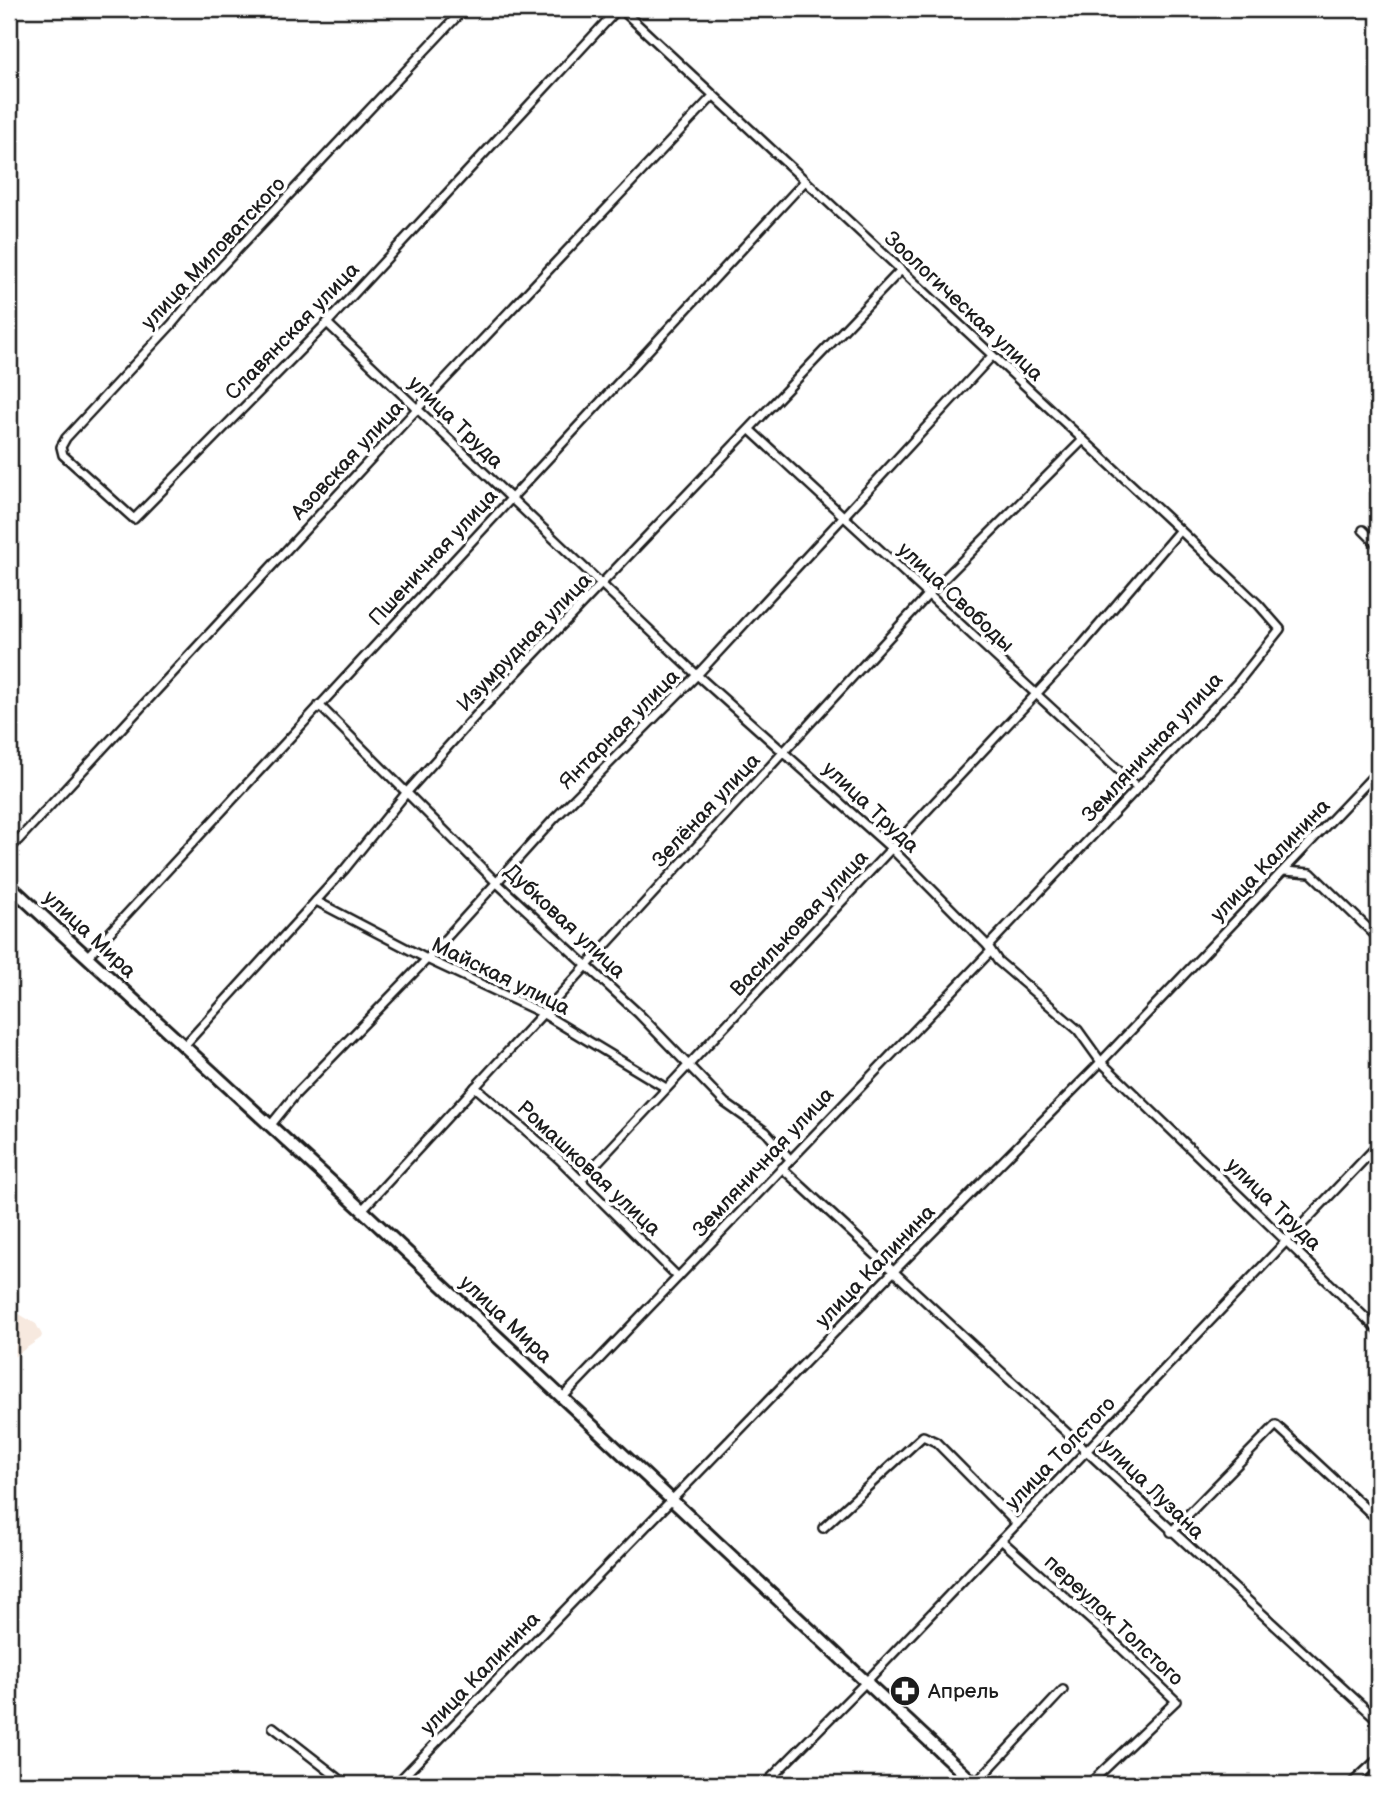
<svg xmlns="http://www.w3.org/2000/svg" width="1387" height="1793" viewBox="0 0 1387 1793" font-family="'Balsamiq Sans',sans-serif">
<rect width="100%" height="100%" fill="#fff"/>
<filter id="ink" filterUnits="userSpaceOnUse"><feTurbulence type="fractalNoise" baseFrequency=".0143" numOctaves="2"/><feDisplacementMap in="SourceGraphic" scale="14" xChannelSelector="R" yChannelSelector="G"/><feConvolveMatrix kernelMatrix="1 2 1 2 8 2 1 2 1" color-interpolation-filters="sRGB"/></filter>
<g filter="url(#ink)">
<polygon fill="#f7e9df" points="9,1308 36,1324 42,1335 41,1338 9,1360"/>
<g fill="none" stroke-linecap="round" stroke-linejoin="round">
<g stroke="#1c1c1c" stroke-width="12">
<g id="street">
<polyline points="464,9 206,283 172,324 66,438 61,447 63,455 134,519 327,323 618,9"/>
<polyline points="621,9 1180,530 1258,604 1280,629 1238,682 988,946"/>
<polyline points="327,323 697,675 892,849 988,946 998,961 1078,1030 1101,1062 1378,1330"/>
<polyline points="750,430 1138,788"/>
<polyline points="1363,530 1378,545"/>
<polyline points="319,705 496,882 639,1014 725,1103 766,1132 789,1158"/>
<polyline points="9,850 417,409 713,96"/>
<polyline points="1284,871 1311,873 1378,938"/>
<polyline points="316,901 427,959 542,1013 666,1088"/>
<polyline points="87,957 805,181"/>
<polyline points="183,1047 344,870 407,792 480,711 900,271"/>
<polyline points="475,1087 559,1159 678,1277"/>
<polyline points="270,1126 295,1095 427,959 554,819 697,675 992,356"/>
<path d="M782,1168C981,1352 1178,1538 1378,1720"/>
<polyline points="580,1181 1082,645 1180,530"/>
<polyline points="362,1210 928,595 1083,440"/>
<polyline points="562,1398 990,952"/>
<polyline points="823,1528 923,1436 936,1442 1017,1524"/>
<polyline points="1171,1532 1276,1425 1378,1520"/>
<polyline points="1001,1540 1102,1630 1176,1701 1089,1784"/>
<polyline points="273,1727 346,1784"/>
<polyline points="396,1784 894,1271 1101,1062 1378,771"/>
<polyline points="765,1784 866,1682 1378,1145"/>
<polyline points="975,1784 1063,1690"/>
<polyline points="1351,1784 1378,1759"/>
</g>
</g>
<g stroke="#1c1c1c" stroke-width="16">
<polyline id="secondary" points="9,885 362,1210 975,1784"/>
</g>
<use href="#street" stroke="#fff" stroke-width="7"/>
<use href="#secondary" stroke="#fff" stroke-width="10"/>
</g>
</g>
<defs>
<g id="pharmacy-disc" transform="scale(1.575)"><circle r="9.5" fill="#1c1c1c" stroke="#fff"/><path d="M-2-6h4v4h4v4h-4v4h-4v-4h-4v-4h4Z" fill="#fff"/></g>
</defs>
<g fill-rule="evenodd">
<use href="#pharmacy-disc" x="905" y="1691"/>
</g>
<g text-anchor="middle" stroke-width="7" stroke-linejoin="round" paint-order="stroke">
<g font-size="21" fill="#1c1c1c" stroke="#fff">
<text transform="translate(213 253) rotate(-47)" y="7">улица Миловатского</text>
<text transform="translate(964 306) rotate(43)" y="7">Зоологическая улица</text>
<text transform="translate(292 331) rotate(-46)" y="7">Славянская улица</text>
<text transform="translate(456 422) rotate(44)" y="7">улица Труда</text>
<text transform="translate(347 460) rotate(-47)" y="7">Азовская улица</text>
<text transform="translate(433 557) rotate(-47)" y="7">Пшеничная улица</text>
<text transform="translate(956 597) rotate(43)" y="7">улица Свободы</text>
<text transform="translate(524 642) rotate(-46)" y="7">Изумрудная улица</text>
<text transform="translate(619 729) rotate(-45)" y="7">Янтарная улица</text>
<text transform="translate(1152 747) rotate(-47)" y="7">Земляничная улица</text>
<text transform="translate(871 807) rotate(43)" y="7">улица Труда</text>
<text transform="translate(706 810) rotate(-47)" y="7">Зелёная улица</text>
<text transform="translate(1270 860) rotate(-46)" y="7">улица Калинина</text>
<text transform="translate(565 921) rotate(43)" y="7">Дубковая улица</text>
<text transform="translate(799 923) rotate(-47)" y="7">Васильковая улица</text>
<text transform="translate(90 934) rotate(43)" y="7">улица Мира</text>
<text transform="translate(501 976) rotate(26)" y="7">Майская улица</text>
<text transform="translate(763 1162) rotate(-47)" y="7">Земляничная улица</text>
<text transform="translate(589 1168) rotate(43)" y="7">Ромашковая улица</text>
<text transform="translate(1274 1204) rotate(44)" y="7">улица Труда</text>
<text transform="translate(875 1266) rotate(-46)" y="7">улица Калинина</text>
<text transform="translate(506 1319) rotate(43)" y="7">улица Мира</text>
<text transform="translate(1060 1453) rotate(-46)" y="7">улица Толстого</text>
<text transform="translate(1153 1489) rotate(44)" y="7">улица Лузана</text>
<text transform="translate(1114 1620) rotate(43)" y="7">переулок Толстого</text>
<text transform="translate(480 1673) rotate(-46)" y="7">улица Калинина</text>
</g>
<g font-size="21" fill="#1c1c1c" stroke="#fff" text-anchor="start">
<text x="928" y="1698">Апрель</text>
</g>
</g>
<rect width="1387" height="1793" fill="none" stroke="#fff" stroke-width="35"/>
<rect x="18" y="18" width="1352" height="1758" fill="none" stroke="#1c1c1c" stroke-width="2.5" filter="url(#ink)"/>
</svg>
